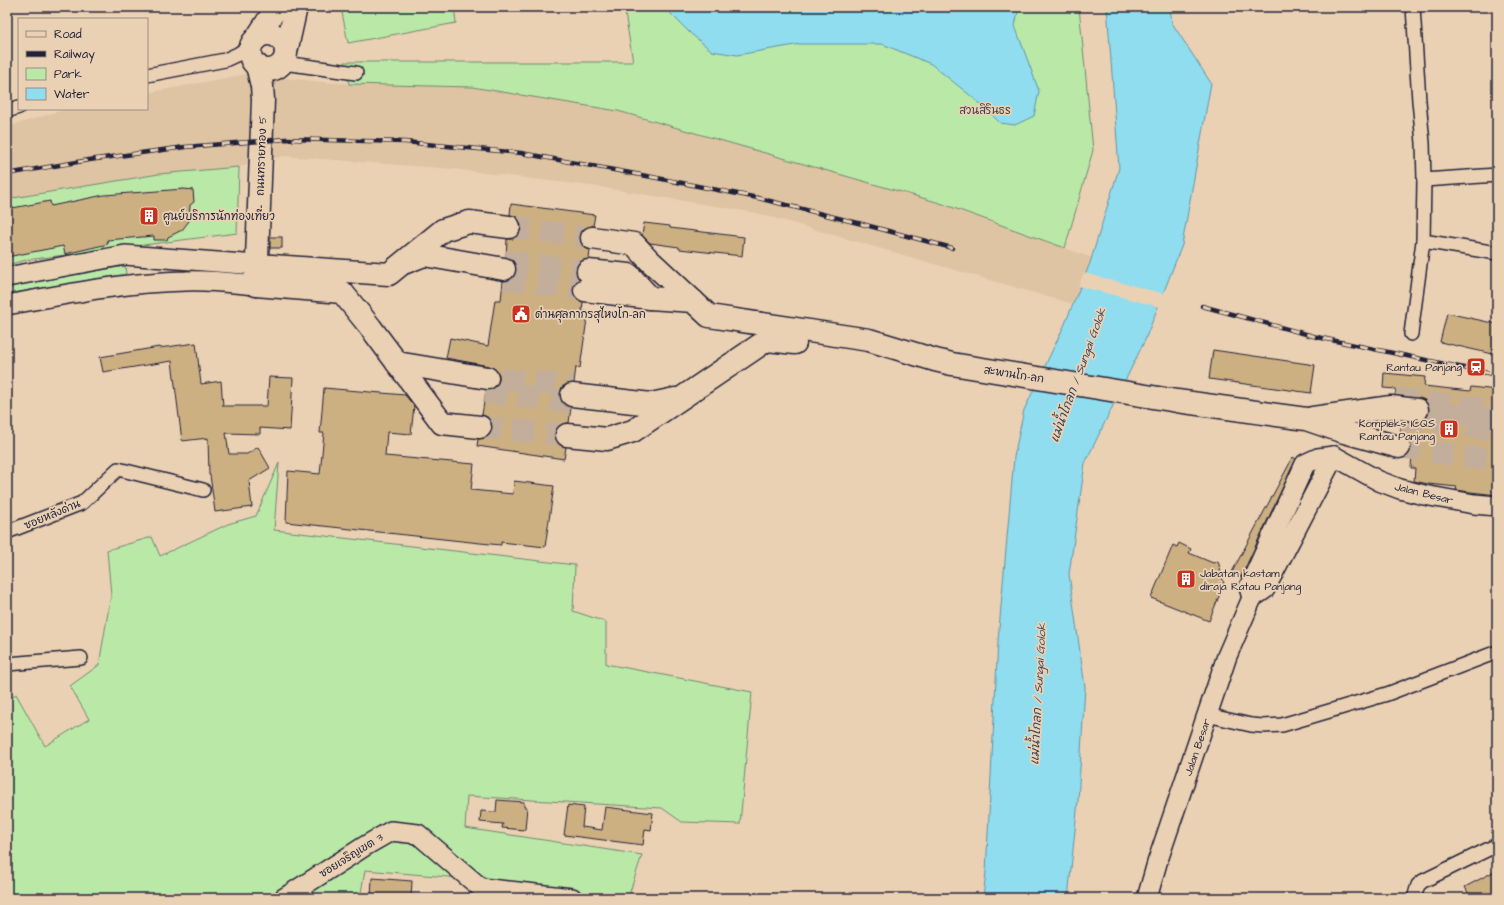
<svg xmlns="http://www.w3.org/2000/svg" width="1504" height="905" viewBox="0 0 1504 905" font-family="'Architects Daughter','Playpen Sans Thai',sans-serif">
<rect width="100%" height="100%" fill="#ebd1b3"/>
<filter id="ink" filterUnits="userSpaceOnUse"><feTurbulence type="fractalNoise" baseFrequency=".025" numOctaves="2"/><feDisplacementMap in="SourceGraphic" scale="8" xChannelSelector="R" yChannelSelector="G"/><feConvolveMatrix kernelMatrix="1 2 1 2 8 2 1 2 1" color-interpolation-filters="sRGB"/></filter>
<g filter="url(#ink)">
<polygon fill="#dec4a2" points="246,74 334,83 472,87 618,111 940,203 1092,258 1073,304 757,213 599,187 453,169 283,156 239,167 159,174 7,199 7,127 66,109 147,109 147,93"/>
<g fill="#bae9a7" stroke="#6e8671">
<polygon points="341,7 454,7 456,23 348,43"/>
<polygon points="624,7 1079,7 1093,150 1065,248 940,203 618,111 472,87 349,84 344,62 633,62"/>
<polygon points="239,167 237,233 26,260 7,265 7,199 159,174"/>
<polygon points="125,266 126,274 7,294 7,287 13,285"/>
<polygon points="279,463 274,530 575,565 573,611 606,622 606,664 752,692 740,824 682,822 662,808 467,796 465,828 642,855 628,898 610,898 460,878 365,870 360,898 7,898 7,702 16,694 45,746 89,719 70,686 99,665 111,595 107,550 152,537 160,556 228,524 256,516"/>
</g>
<g fill="#8fddee" stroke="#6392a6">
<polygon points="664,7 1019,7 1015,26 1039,91 1034,116 1015,125 1000,123 982,105 931,64 882,44 801,44 737,55 712,51 690,33"/>
<polygon points="1107,7 1170,7 1172,23 1211,83 1182,245 1145,340 1085,463 1069,574 1085,687 1078,801 1068,898 983,898 986,872 998,641 1014,457 1024,410 1064,326 1090,263 1119,168"/>
</g>
<polygon fill="#ebd1b3" points="1084,273 1165,294 1160,307 1078,286"/>
<g fill="#cdb082" stroke="#22223b">
<polygon points="184,189 193,190 194,202 190,205 189,221 182,230 168,237 167,240 154,240 154,236 107,240 108,244 65,254 63,246 7,257 7,209 50,201 51,206 104,195"/>
<polygon points="511,204 595,215 593,226 587,227 582,230 580,236 581,243 585,248 590,250 589,259 582,260 578,264 576,270 576,276 579,279 575,283 573,288 574,295 577,300 583,302 582,311 588,312 580,368 576,367 574,383 567,384 562,387 560,393 561,400 565,405 571,407 569,423 562,424 557,427 555,433 556,440 560,445 566,447 564,459 477,446 478,439 485,438 490,434 492,429 491,422 488,417 482,415 486,390 492,390 497,386 499,380 499,374 495,369 489,366 446,358 450,338 488,346 495,300 501,300 503,281 509,281 513,277 516,271 516,265 512,260 506,257 507,239 513,239 519,235 521,228 520,222 517,217 510,215"/>
<polygon points="644,223 670,226 670,228 744,237 742,256 679,249 679,247 650,243 642,235"/>
<rect x="270" y="237" width="12" height="11"/>
<polygon points="1447,313 1497,324 1497,355 1440,342"/>
<polygon points="196,343 201,384 221,381 223,406 267,406 269,377 293,378 290,430 260,428 260,434 226,433 229,454 247,454 258,447 270,468 249,481 252,507 215,512 210,475 209,475 208,438 182,441 172,361 103,372 100,357 159,347 159,348"/>
<polygon points="1213,350 1315,365 1311,393 1209,379"/>
<polygon points="1384,373 1425,377 1424,386 1470,391 1471,387 1497,390 1497,495 1470,492 1456,490 1457,487 1428,484 1414,481 1415,468 1411,468 1412,453 1409,453 1411,444 1408,438 1400,434 1402,421 1416,422 1422,421 1427,417 1429,411 1429,405 1425,400 1419,398 1395,395 1396,389 1383,388"/>
<polygon points="324,388 405,395 414,406 411,434 387,432 385,456 474,464 471,490 513,494 514,481 554,486 545,547 501,542 501,545 480,543 286,522 288,471 320,474 324,433 320,433"/>
<polygon points="1293,457 1296,459 1241,577 1232,572"/>
<polygon points="1179,543 1191,549 1189,553 1213,563 1218,561 1224,584 1209,621 1151,598 1173,545 1177,547"/>
<polygon points="497,800 524,802 524,807 527,807 525,830 502,828 503,824 480,822 481,811 496,812"/>
<polygon points="568,805 584,807 582,827 602,830 605,807 653,813 651,830 645,829 643,845 564,835"/>
<polygon points="1497,870 1497,898 1471,898 1465,887"/>
<polygon points="372,878 412,881 411,898 371,898"/>
</g>
<g fill="none" stroke-linecap="round" stroke-linejoin="round">
<polyline stroke="#c3ae9b" stroke-width="21" stroke-dasharray="21 10" stroke-linecap="butt" points="1417,410 1497,419"/>
<g stroke="#c3ae9b" stroke-width="22" stroke-dasharray="22 11" stroke-linecap="butt">
<polyline points="509,227 592,238"/>
<polyline points="505,261 588,271"/>
<polyline points="504,278 585,290"/>
<polyline points="501,379 573,386"/>
<polyline points="485,392 571,402"/>
<polyline points="1395,399 1497,410"/>
<polyline points="1402,419 1497,430"/>
<polyline points="480,427 567,435"/>
<polyline points="1399,447 1497,461"/>
</g>
<g stroke="#22223b" stroke-width="16">
<g id="street">
<polyline points="278,67 291,64 356,73"/>
<polyline points="147,75 225,60 238,54 253,44"/>
<polyline points="7,111 19,107"/>
<polyline points="1424,180 1497,175"/>
<polyline points="1423,241 1497,253"/>
<polyline points="1411,334 1423,241 1424,180 1423,143 1419,101 1413,7"/>
<polyline points="7,532 82,503 118,469 203,490"/>
<polyline points="7,664 81,658"/>
<polyline points="1207,715 1251,725 1263,726 1282,725 1387,694 1497,652"/>
<polyline points="1414,898 1418,885 1423,881 1497,845"/>
</g>
</g>
<g stroke="#22223b" stroke-width="22">
<g id="secondary">
<polyline points="7,277 125,255 257,265"/>
<path d="M7,305C66,294 126,282 186,281C209,280 233,283 256,285"/>
<polyline points="1252,598 1249,587 1305,464 1318,458 1334,456 1379,481 1400,489 1424,495 1474,504 1497,506"/>
<polyline points="284,898 365,846 391,831 418,834 481,888 572,898"/>
<polyline points="1147,898 1157,863 1227,656 1252,598 1265,589 1334,456"/>
</g>
</g>
<g stroke="#22223b" stroke-width="25">
<g id="highway">
<circle cx="268" cy="52" r="18"/>
<polyline points="256,39 277,7"/>
<polyline points="286,52 296,7"/>
<polyline points="257,65 262,86 263,100 256,285 342,292 371,328 442,423 480,427"/>
<polyline points="592,238 634,244 649,260 709,316 869,340 935,360 952,364 1177,401 1306,419 1344,432 1399,447"/>
<polyline points="406,262 424,255 504,269"/>
<polyline points="257,265 389,274 443,230 469,222 509,227"/>
<polyline points="588,271 629,275 650,298"/>
<polyline points="585,290 650,298 693,301"/>
<polyline points="397,363 487,378"/>
<polyline points="572,395 651,404 675,399"/>
<polyline points="1313,418 1391,407 1417,410"/>
<polyline points="567,435 607,439 633,431 767,340 795,343"/>
</g>
</g>
<use href="#street" stroke="#ebd1b3" stroke-width="13"/>
<use href="#secondary" stroke="#ebd1b3" stroke-width="19"/>
<use href="#highway" stroke="#ebd1b3" stroke-width="22"/>
<g stroke="#22223b" stroke-width="4.5">
<g id="rail">
<polyline points="7,174 89,160 185,147 286,139 405,142 521,153 652,177 758,198 862,224 952,248"/>
<polyline points="1202,306 1317,337 1497,375"/>
</g>
</g>
<use href="#rail" stroke="#ebd1b3" stroke-width="3" stroke-dasharray="9" stroke-linecap="butt"/>
</g>
</g>
<defs>
<g id="building-square" transform="scale(1)"><rect x="-9" y="-9" width="18" height="18" rx="4" fill="#c8321e" stroke="#ebd1b3"/><path d="M-4-6H4V6H1V3H-1V6H-4ZM-2.5-4.3h1.7v1.8h-1.7ZM.8-4.3h1.7v1.8H.8ZM-2.5-1h1.7V.8h-1.7ZM.8-1h1.7V.8H.8Z" fill="#fff"/></g>
<g id="civic-square" transform="scale(1)"><rect x="-9" y="-9" width="18" height="18" rx="4" fill="#c8321e" stroke="#ebd1b3"/><path d="M-.6-6.5H3V-4.5H.6V-3L4-1V1h2V6H-6V1h2V-1L-.6-3ZM-1.2 2.5V6h2.4V2.5Z" fill="#fff"/></g>
<g id="station-square" transform="scale(1)"><rect x="-9" y="-9" width="18" height="18" rx="4" fill="#c8321e" stroke="#ebd1b3"/><path d="M-3-6H3Q5-6 5-4V2Q5 4 3 4L4.5 6H3L1.5 4h-3L-3 6H-4.5L-3 4Q-5 4-5 2V-4Q-5-6-3-6ZM-3.5-4v3h7v-3ZM-3.5 1v1.5H-2V1ZM2 1v1.5H3.5V1Z" fill="#fff"/></g>
</defs>
<g fill-rule="evenodd">
<use href="#building-square" x="149" y="216"/>
<use href="#civic-square" x="521" y="314"/>
<use href="#station-square" x="1476" y="367"/>
<use href="#building-square" x="1449" y="429"/>
<use href="#building-square" x="1186" y="579"/>
</g>
<g text-anchor="middle" stroke-width="3.5" stroke-linejoin="round" paint-order="stroke">
<g font-size="11" fill="#39404b" stroke="#ebd1b3">
<text x="985" y="114">สวนสิรินธร</text>
</g>
<g font-size="11" fill="#22223b" stroke="#ebd1b3">
<text transform="translate(261 156) rotate(-88)" y="4">ถนนทรายทอง 5</text>
<text transform="translate(1014 374) rotate(9)" y="4">สะพานโก-ลก</text>
<text transform="translate(1424 493) rotate(14)" y="4">Jalan Besar</text>
<text transform="translate(52 514) rotate(-23)" y="4">ซอยหลังด่าน</text>
<text transform="translate(1197 747) rotate(-71)" y="4">Jalan Besar</text>
<text transform="translate(351 855) rotate(-32)" y="4">ซอยเจริญเขต 3</text>
</g>
<g font-size="11" fill="#22223b" stroke="#ebd1b3" text-anchor="start">
<text x="163" y="220">ศูนย์บริการนักท่องเที่ยว</text>
<text x="535" y="318">ด่านศุลกากรสุไหงโก-ลก</text>
<text x="1462" y="371" text-anchor="end">Rantau Panjang</text>
<text x="1435" y="427" text-anchor="end">Kompleks ICQS<tspan x="1435" dy="13">Rantau Panjang</tspan></text>
<text x="1200" y="577">Jabatan kastam<tspan x="1200" dy="13">diraja Ratau Panjang</tspan></text>
</g>
<g font-size="12" font-style="italic" fill="#323e56" stroke="#ebd1b3">
<text transform="translate(1078 375) rotate(-70)" y="4">แม่น้ำโกลก / Sungai Golok</text>
<text transform="translate(1038 694) rotate(-87)" y="4">แม่น้ำโกลก / Sungai Golok</text>
</g>
</g>
<rect width="1504" height="905" fill="none" stroke="#ebd1b3" stroke-width="24"/>
<rect x="12" y="12" width="1480" height="881" fill="none" stroke="#22223b" stroke-width="1.5" filter="url(#ink)"/>
<rect x="18" y="18" width="130" height="92" fill="#ebd1b3" stroke="#9b8b83"/>
<rect x="26" y="31" width="20" height="6" fill="#ebd1b3" stroke="#9b8b83"/>
<text x="54" y="38" font-size="12" fill="#22223b">Road</text>
<rect x="26" y="51" width="20" height="6" fill="#22223b" stroke="#9b8b83"/>
<text x="54" y="58" font-size="12" fill="#22223b">Railway</text>
<rect x="26" y="68" width="20" height="12" fill="#bae9a7" stroke="#9b8b83"/>
<text x="54" y="78" font-size="12" fill="#22223b">Park</text>
<rect x="26" y="88" width="20" height="12" fill="#8fddee" stroke="#9b8b83"/>
<text x="54" y="98" font-size="12" fill="#22223b">Water</text>
</svg>
